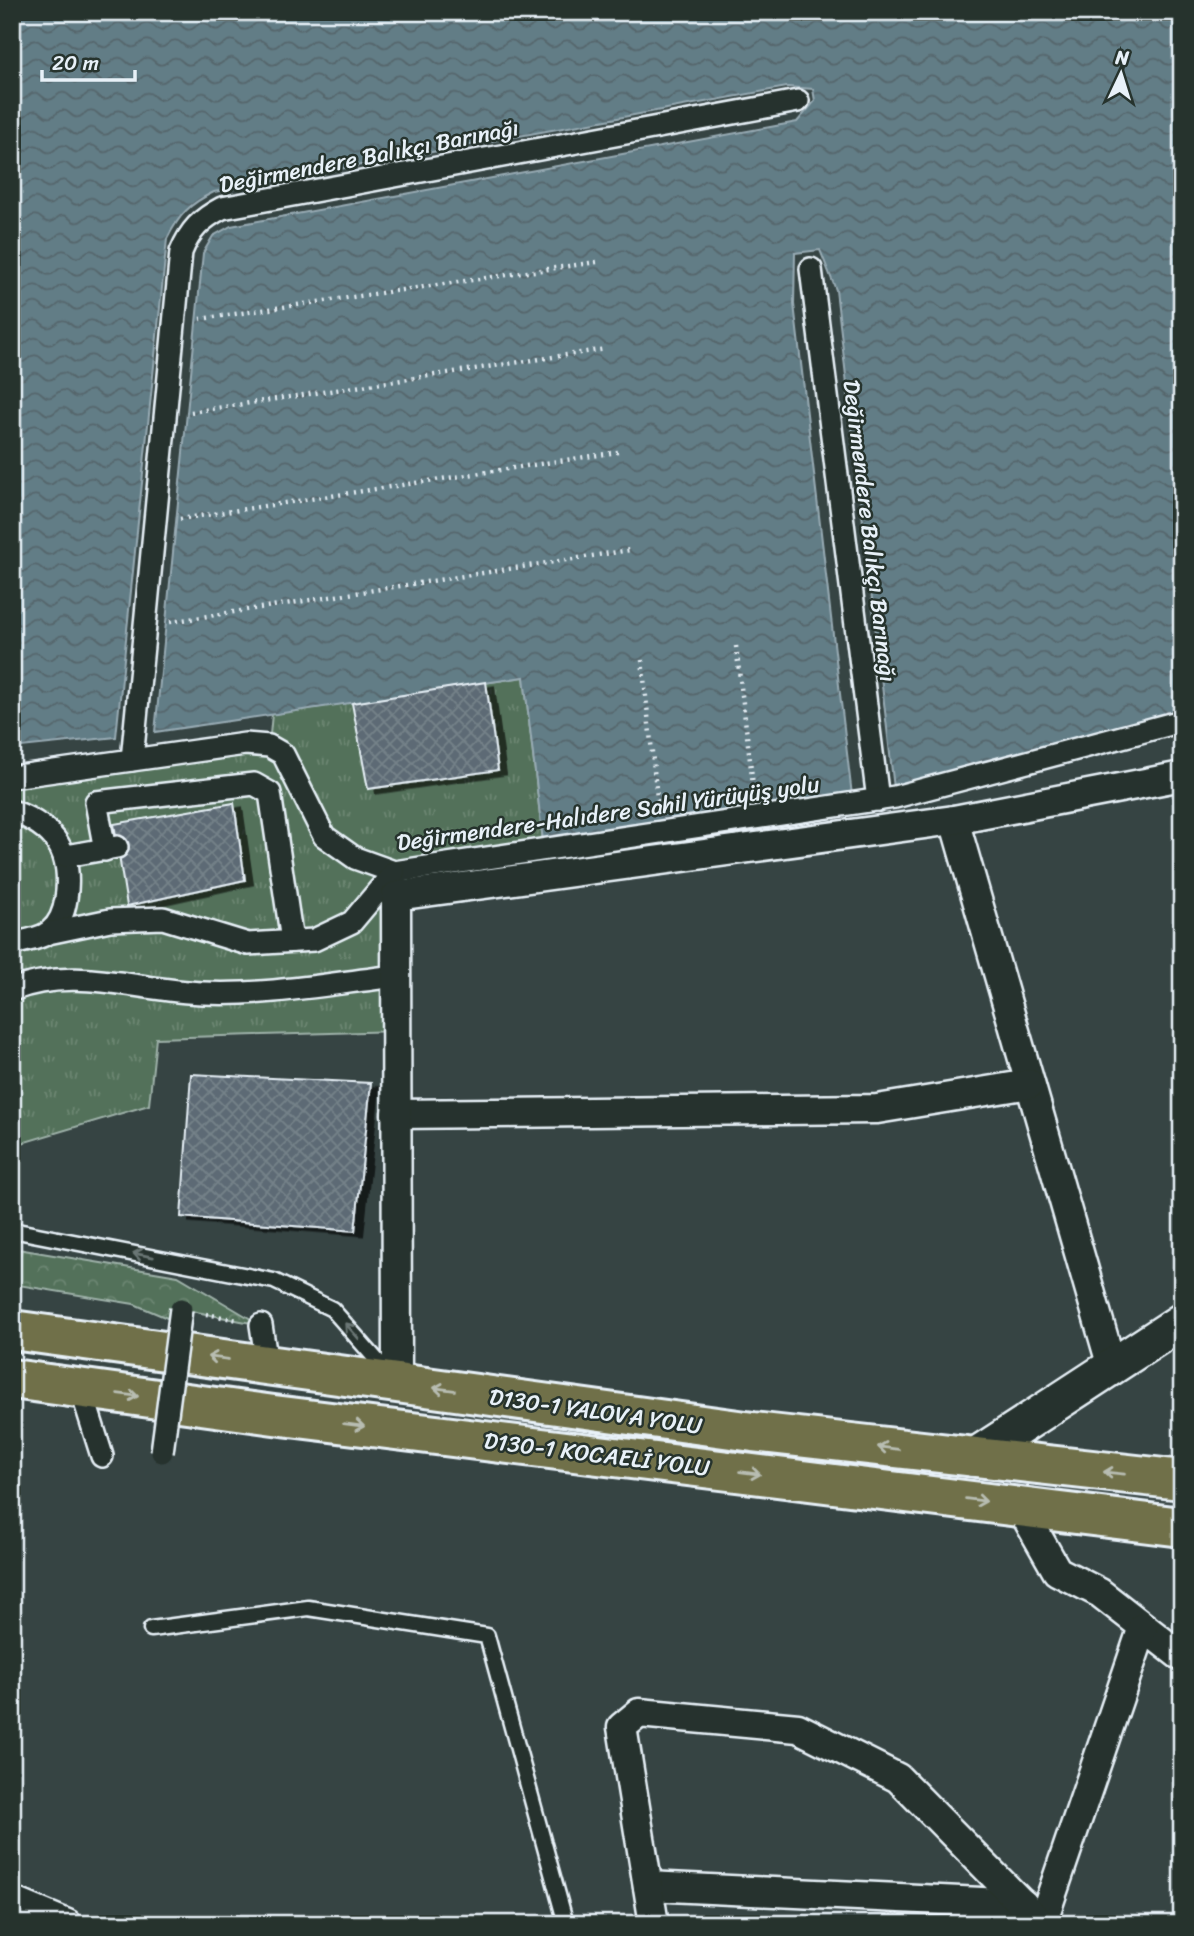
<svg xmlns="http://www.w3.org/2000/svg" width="1194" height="1936" viewBox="0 0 1194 1936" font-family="Sriracha,sans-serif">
<defs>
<pattern id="grass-tufts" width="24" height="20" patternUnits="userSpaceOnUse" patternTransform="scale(1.75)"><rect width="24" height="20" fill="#53715a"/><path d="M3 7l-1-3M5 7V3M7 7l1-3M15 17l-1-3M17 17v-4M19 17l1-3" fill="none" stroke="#6c8672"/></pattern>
<pattern id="forest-crowns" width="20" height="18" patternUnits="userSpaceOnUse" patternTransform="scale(1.75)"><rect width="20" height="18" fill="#53715a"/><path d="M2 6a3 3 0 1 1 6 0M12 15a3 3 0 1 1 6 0" fill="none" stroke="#6c8672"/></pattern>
<pattern id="water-waves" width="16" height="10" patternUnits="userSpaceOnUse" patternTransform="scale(1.75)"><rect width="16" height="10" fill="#627d86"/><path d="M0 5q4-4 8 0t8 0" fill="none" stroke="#55656b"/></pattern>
<pattern id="building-cross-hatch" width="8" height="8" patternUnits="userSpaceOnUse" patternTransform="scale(1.75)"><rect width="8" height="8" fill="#5d6b75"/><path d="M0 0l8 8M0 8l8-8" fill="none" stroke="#748189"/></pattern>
<filter id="shadow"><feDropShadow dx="8" dy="4.5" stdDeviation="0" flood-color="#0009"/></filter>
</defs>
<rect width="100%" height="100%" fill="#364443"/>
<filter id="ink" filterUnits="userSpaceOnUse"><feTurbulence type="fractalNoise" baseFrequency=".0143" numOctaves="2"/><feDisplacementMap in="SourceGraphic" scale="14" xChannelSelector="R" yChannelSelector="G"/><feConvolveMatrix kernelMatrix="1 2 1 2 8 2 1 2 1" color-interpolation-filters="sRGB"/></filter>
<g filter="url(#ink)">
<polygon fill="url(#grass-tufts)" stroke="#9eb1a9" stroke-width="2" points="524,677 544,850 395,872 397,1031 156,1038 149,1105 12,1146 12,777 269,745 272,714"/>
<polygon fill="url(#forest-crowns)" stroke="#9eb1a9" stroke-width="2" points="12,1248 178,1276 261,1325 181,1309 179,1323 134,1304 12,1284"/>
<path fill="url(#water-waves)" stroke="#98abb4" stroke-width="2" d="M12,12H1182V720L895,797L836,290L820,250L795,253L794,304L853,804L544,850L524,677L155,732L203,253L213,236L231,226L797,122L815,101L813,89L787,87L214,192C189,204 179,215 167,239L116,737L12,748Z"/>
<g fill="url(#building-cross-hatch)" stroke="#e8f1f8" stroke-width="2" filter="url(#shadow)">
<polygon points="486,682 498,770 368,789 352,703"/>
<polygon points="234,803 245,880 127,906 114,824"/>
<polygon points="191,1074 371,1083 355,1231 181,1217"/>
</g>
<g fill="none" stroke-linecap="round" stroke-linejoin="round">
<g stroke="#e8f1f8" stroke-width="19">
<g id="service">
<polyline points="12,1230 274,1281 332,1309 389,1374"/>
<polyline points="151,1629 308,1608 487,1636 566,1924"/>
</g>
</g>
<g stroke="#e8f1f8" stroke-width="26">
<g id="pedestrian">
<polyline points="811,269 878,800"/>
<path d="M132,760L181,252C190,230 201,219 222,208L798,101"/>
<polyline points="12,777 245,744 269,746 283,754 324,836 355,858 394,872 895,797 1182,721"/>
<path d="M12,811C56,827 73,853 66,899C64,912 60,924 49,932C40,939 23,941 12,944"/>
<polyline points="105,850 96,802 254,784 270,793 292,941"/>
<polyline points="66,856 117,847"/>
<polyline points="48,933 110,920 163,918 248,944 314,940 352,922 394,872"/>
<path d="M12,990C74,965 139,991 203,993C267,996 333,983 397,976"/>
<polyline points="261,1325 267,1364"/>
<polyline points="81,1389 102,1456"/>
</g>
</g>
<g stroke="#e8f1f8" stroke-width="33">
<g id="minor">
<polyline points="954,820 1112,1367"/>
<polyline points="396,1114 877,1109 1030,1084"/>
<polyline points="397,1383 396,896 954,820 1182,776"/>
<polyline points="1020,1506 1057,1571 1100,1593 1182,1657"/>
<polyline points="648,1886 1023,1904"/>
<polyline points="12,1901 67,1924"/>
<polyline points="1042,1923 1143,1627"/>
<polyline points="654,1924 622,1727 639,1713 798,1728 898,1778 1042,1924"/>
</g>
</g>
<g stroke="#e8f1f8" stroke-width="40">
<polyline id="tertiary" points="972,1458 1182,1321"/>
</g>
<g stroke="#e8f1f8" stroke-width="44">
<g id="trunk">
<polyline points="12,1330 753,1432 1182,1480"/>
<polyline points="12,1379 274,1415 1182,1527"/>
</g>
</g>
<g stroke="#e8f1f8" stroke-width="4.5" stroke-dasharray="2 5" stroke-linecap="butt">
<polyline points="200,319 597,262"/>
<polyline points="191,412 606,349"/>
<polyline points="180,519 618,452"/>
<polyline points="170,622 630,550"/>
<polyline points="736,646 754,793"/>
<polyline points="642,660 658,807"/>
<polyline points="206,1314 238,1320"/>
</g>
<use href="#service" stroke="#26332d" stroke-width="14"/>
<use href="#pedestrian" stroke="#26332d" stroke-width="21"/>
<use href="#minor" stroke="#26332d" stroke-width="28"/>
<use href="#tertiary" stroke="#26332d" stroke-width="35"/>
<use href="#trunk" stroke="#70704a" stroke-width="38"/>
<g stroke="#e8f1f8" stroke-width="26" stroke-linecap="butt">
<polyline id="pedestrian-bridge" points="162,1452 181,1309"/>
</g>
<use href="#pedestrian-bridge" stroke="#26332d" stroke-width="21"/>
</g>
<defs><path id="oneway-shaft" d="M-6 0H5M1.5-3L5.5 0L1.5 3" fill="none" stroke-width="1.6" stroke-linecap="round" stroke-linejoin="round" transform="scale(1.75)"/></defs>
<g stroke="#6a7674">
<use href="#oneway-shaft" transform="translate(143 1255) rotate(-169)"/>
<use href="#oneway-shaft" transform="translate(352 1331) rotate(-131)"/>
</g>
<g stroke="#b8bdb2">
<use href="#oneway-shaft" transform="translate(218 1358) rotate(-172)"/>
<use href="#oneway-shaft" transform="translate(444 1389) rotate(-172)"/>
<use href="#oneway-shaft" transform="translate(128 1395) rotate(8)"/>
<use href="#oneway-shaft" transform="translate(354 1425) rotate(7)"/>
<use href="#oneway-shaft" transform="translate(888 1448) rotate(-173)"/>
<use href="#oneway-shaft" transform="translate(750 1473) rotate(7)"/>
<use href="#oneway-shaft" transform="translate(1114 1473) rotate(-174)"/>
<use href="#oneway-shaft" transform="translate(976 1500) rotate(7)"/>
</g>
</g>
<g text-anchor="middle" stroke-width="5" stroke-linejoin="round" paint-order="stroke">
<g font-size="23" fill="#e8f1f8" stroke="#26332d">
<text transform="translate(369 156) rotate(-11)" y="8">Değirmendere Balıkçı Barınağı</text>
<text transform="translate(870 531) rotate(83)" y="8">Değirmendere Balıkçı Barınağı</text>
<text transform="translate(608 813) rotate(-8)" y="8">Değirmendere-Halıdere Sahil Yürüyüş yolu</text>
<text transform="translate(596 1411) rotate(8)" y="8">D130-1 YALOVA YOLU</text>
<text transform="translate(597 1454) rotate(7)" y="8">D130-1 KOCAELİ YOLU</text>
</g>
</g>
<rect width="1194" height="1936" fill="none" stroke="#26332d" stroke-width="42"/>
<rect x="21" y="21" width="1152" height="1894" fill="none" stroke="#e8f1f8" stroke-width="2.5" filter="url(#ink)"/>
<g transform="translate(1121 74) rotate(4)" stroke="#26332d" stroke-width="5" paint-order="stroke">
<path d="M0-5L12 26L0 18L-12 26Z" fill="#e8f1f8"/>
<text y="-10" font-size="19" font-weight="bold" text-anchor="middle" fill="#e8f1f8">N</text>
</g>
<path d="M42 70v10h93v-10" fill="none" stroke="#e8f1f8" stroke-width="3.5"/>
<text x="52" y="70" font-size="21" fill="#e8f1f8" stroke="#26332d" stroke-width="5" paint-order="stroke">20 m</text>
</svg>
